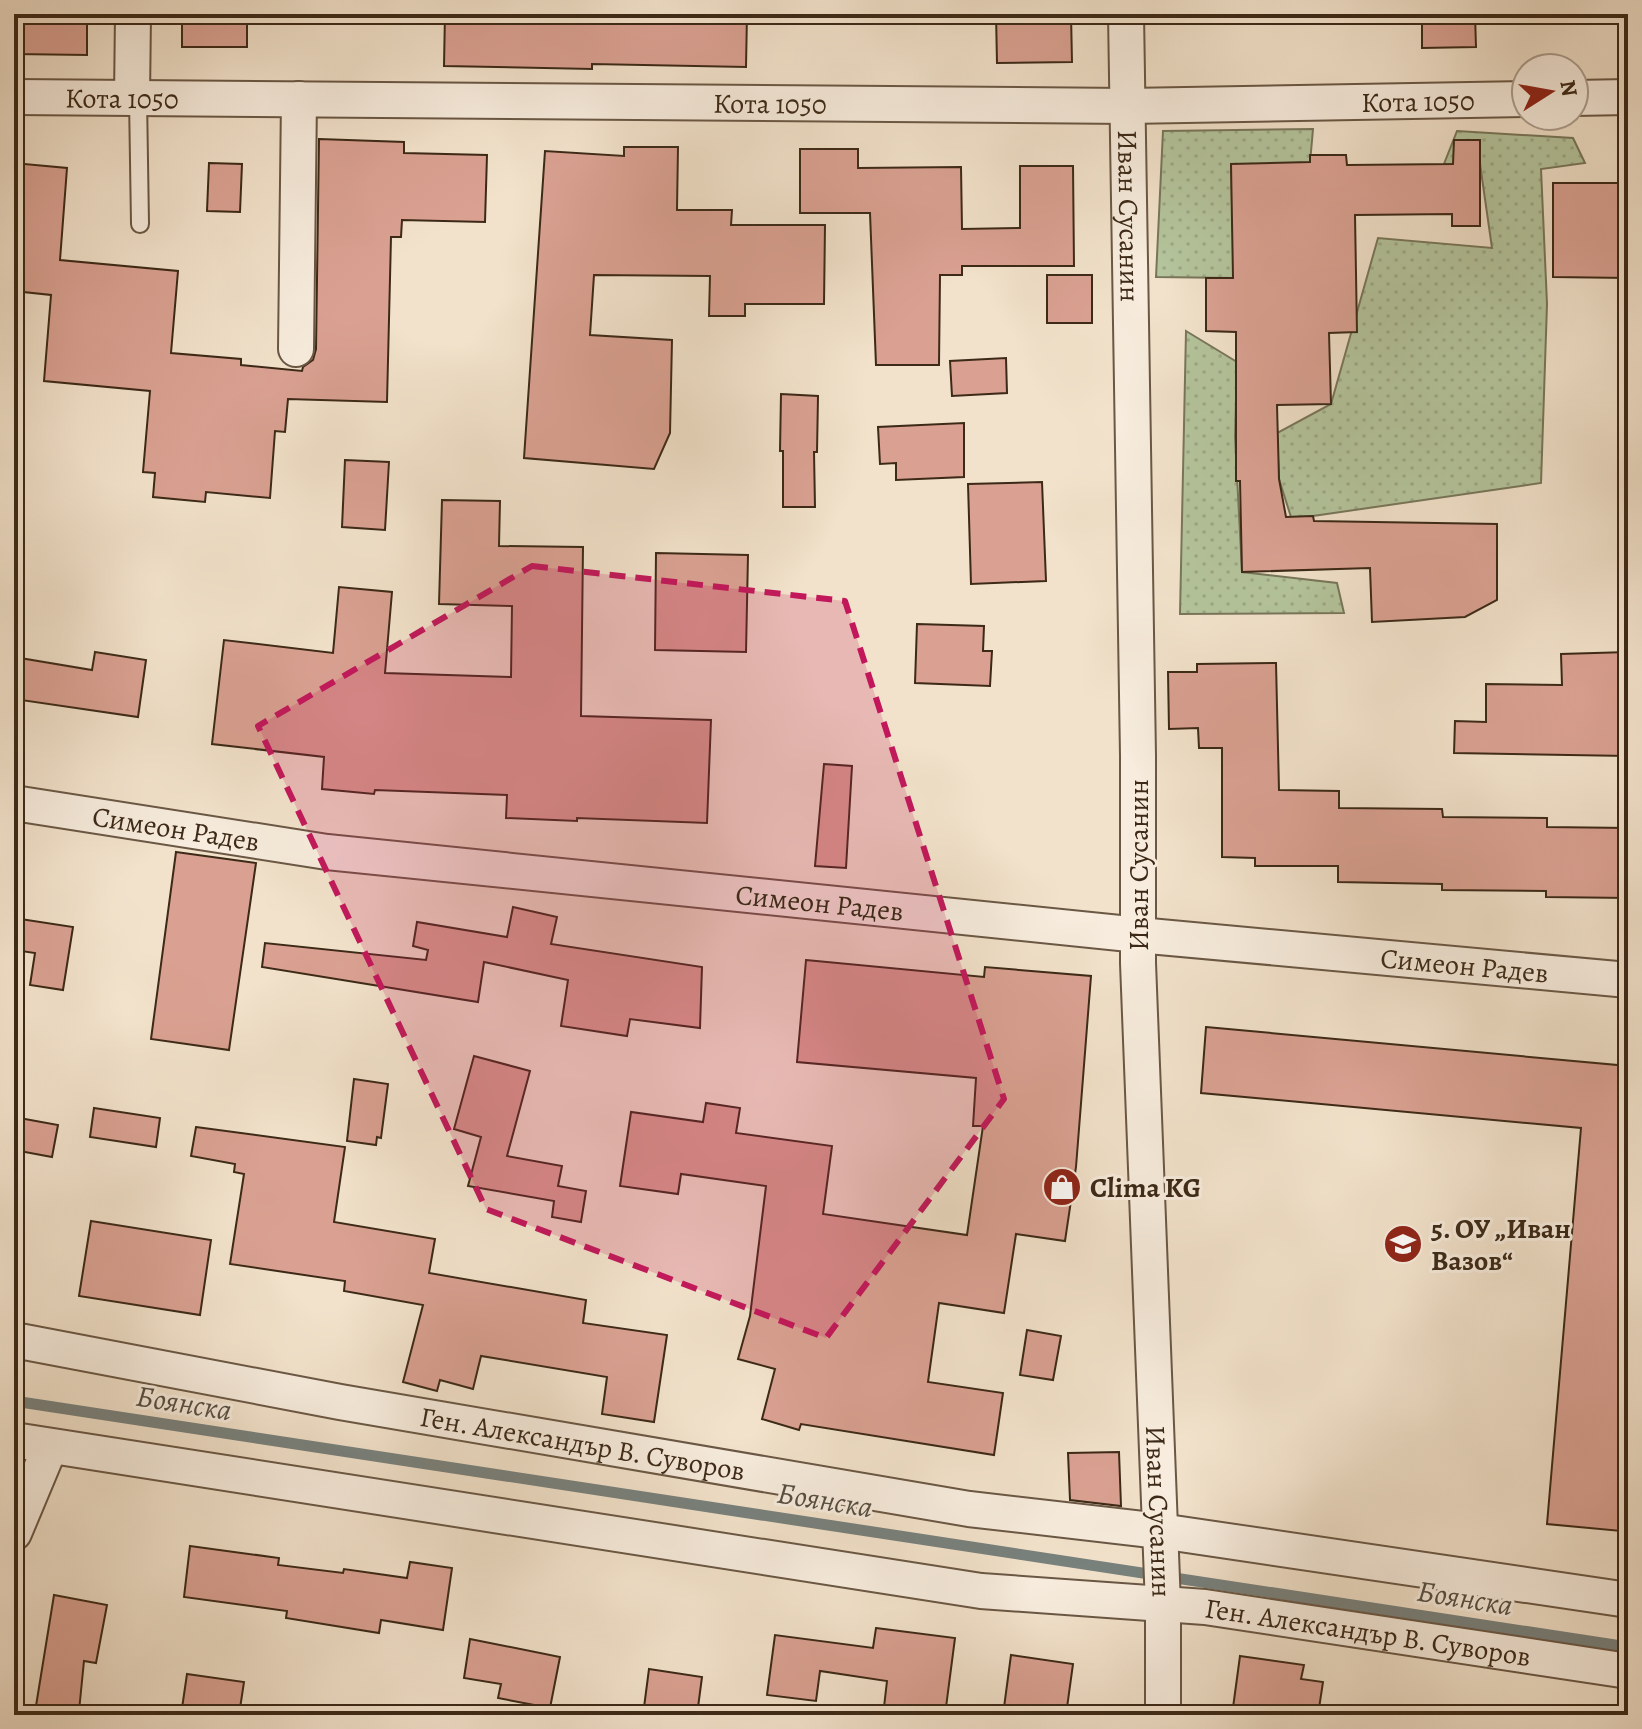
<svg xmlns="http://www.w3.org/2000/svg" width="1642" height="1729" viewBox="0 0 1642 1729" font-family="Alegreya,serif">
<defs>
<pattern id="grass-dots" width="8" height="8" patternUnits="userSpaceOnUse" patternTransform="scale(2)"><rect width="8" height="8" fill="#b4c49c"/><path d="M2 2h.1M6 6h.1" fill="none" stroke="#9ca886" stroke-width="1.8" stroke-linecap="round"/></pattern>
</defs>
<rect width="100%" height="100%" fill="#f2e2cb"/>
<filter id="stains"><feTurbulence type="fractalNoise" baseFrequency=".0025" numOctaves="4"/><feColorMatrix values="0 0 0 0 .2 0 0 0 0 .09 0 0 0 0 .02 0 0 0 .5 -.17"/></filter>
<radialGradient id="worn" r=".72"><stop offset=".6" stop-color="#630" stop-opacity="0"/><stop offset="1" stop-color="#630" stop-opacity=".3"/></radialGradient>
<g fill="url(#grass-dots)" stroke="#78765a" stroke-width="2">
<polygon points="1313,129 1310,163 1231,165 1234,278 1156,277 1163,131"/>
<polygon points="1457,131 1573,138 1585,163 1541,169 1547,304 1541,483 1313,516 1291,517 1279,479 1277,433 1331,404 1378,238 1492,248 1480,164 1444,164"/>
<polygon points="1186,331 1237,362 1235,437 1242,572 1337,583 1344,613 1180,614"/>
</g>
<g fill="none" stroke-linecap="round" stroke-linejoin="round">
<polyline stroke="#78817d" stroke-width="11" points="14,1401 1628,1647"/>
</g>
<g fill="#daa192" stroke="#3c2917" stroke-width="2">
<polygon points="14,14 87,14 87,55 14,54"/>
<rect x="182" y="14" width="65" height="33"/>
<polygon points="445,14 747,14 746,67 592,64 592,69 444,66"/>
<polygon points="996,14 1071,14 1072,62 997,63"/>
<polygon points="1422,14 1475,14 1476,47 1422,48"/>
<polygon points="319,139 404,142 404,153 487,155 485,222 402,220 401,237 391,237 387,402 288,399 285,432 275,431 270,498 206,492 205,502 153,497 155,473 143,472 150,391 44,381 51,295 14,291 14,163 67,168 60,260 178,271 171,353 241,359 241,365 302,371 303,367 313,360 316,349"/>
<polygon points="1454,140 1480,140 1480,226 1452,226 1452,214 1355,215 1357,332 1329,333 1331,404 1277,405 1279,479 1286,517 1313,516 1314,521 1497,524 1497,600 1465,617 1372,622 1370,568 1242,572 1240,481 1236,481 1236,332 1206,331 1206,278 1233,278 1231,164 1310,162 1310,155 1346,155 1347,165 1453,164"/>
<polygon points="624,147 678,147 677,210 732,210 731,225 825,225 824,304 745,304 745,316 709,316 710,276 594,275 590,335 672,340 670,433 654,469 524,458 545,151 624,156"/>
<polygon points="800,149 858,149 858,168 961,167 962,229 1020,228 1020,166 1073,166 1074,266 962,266 962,275 940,275 939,365 876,365 870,213 800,213"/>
<polygon points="209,163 242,164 240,212 207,211"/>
<polygon points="1553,183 1628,183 1628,278 1553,277"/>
<rect x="1047" y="275" width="45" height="48"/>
<polygon points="1006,358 1007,393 952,396 950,361"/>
<polygon points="781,394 818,396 817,452 814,452 815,507 783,507 783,451 780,451"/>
<polygon points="964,423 964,477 896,480 896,463 880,464 878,427"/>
<polygon points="345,460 389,462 385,530 342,527"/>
<polygon points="1042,482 1046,581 971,584 968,484"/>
<polygon points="442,500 500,501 499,546 583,547 581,716 711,720 707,823 577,818 577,821 506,818 507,795 375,790 374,794 322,789 324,757 212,744 224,640 333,653 339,587 392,592 385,673 511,677 512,606 439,604"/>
<polygon points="656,553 748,555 746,652 655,650"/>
<polygon points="917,624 984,626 983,651 992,651 990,686 915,683"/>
<polygon points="95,652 146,660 138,717 14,699 14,657 92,670"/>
<polygon points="1628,652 1628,756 1454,753 1455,721 1486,722 1486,684 1562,685 1561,654"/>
<polygon points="1276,663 1279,790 1339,791 1339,808 1442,809 1443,817 1547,818 1547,827 1628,828 1628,898 1546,897 1546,891 1442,890 1442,884 1338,882 1338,866 1255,866 1255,858 1222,857 1222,748 1199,748 1198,728 1169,729 1168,672 1197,672 1197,664"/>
<polygon points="824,764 852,766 846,868 815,866"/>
<polygon points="176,852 256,863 229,1050 151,1039"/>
<polygon points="513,907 557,917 551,944 702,967 700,1028 630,1019 627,1036 561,1026 568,980 484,962 478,1002 262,967 265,943 426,960 428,950 413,946 417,922 507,937"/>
<polygon points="14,918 73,927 63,990 30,985 35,953 14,950"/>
<polygon points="806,960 984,977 985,967 1091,976 1076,1167 1065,1241 1016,1234 1004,1313 939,1303 928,1382 1003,1393 994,1455 801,1424 799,1430 762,1419 775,1369 738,1359 750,1316 766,1186 681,1174 678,1194 620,1186 631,1112 703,1122 706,1103 740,1108 736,1133 832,1146 823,1214 967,1235 983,1126 973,1126 976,1078 797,1062"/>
<polygon points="1206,1027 1628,1066 1628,1513 1623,1512 1621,1531 1547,1524 1581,1128 1201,1093"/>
<polygon points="474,1056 530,1071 507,1156 562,1166 558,1186 586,1191 581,1222 552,1217 554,1201 468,1186 481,1137 454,1129"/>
<polygon points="354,1079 388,1084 381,1138 377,1137 376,1145 347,1141"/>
<polygon points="94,1108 160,1118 156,1147 90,1137"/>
<polygon points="14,1117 58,1125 52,1157 14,1150"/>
<polygon points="196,1127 345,1147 334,1222 435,1239 429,1273 586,1300 583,1323 667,1335 654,1422 602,1414 607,1377 481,1356 473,1389 440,1380 437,1391 403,1382 423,1305 344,1291 345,1281 230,1264 244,1174 234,1172 235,1164 191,1156"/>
<polygon points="91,1221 211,1240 200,1315 79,1296"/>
<polygon points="1027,1330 1061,1336 1053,1380 1020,1375"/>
<polygon points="1119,1452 1121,1506 1070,1500 1068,1453"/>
<polygon points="190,1546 279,1558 278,1565 343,1573 344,1569 407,1578 410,1562 452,1568 443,1630 381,1620 379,1633 286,1618 287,1611 184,1597"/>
<polygon points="54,1595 107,1605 96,1663 84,1661 79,1711 36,1706"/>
<polygon points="876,1628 955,1638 945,1715 901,1715 902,1709 884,1707 887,1681 820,1671 816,1701 767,1695 775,1635 873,1648"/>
<polygon points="470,1639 560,1657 550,1708 498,1698 501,1684 464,1678"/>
<polygon points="1011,1655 1073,1664 1066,1715 1003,1715"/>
<polygon points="1240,1656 1304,1665 1301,1679 1323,1682 1318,1715 1232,1715"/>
<polygon points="649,1669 702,1677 697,1715 643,1715"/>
<polygon points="187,1674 244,1682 239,1715 181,1715"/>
</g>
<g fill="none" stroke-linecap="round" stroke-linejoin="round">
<g stroke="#6a5744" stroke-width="20">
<polyline id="service" points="138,98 140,224"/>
</g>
<g stroke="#6a5744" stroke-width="38">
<g id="minor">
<path id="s1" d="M1126,14L1138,756V963L1163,1605V1715"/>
<path id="s2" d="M14,97L1128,106L1526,99"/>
<polyline points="132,98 133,14"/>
<polyline points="1574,98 1628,97"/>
<polyline points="296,349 299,99"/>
<path id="s3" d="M14,803L327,852L1149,936L1628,980"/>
<path id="s4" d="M14,1340L340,1402L969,1509L1160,1531L1628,1600"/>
<path id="s5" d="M14,1440L981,1591L1205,1607L1628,1671"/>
<polyline points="14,1533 50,1447"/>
</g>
</g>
<use href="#service" stroke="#f7ecdd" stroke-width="16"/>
<use href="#minor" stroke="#f7ecdd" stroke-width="34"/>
</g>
<path fill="#c2185b" fill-opacity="0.2" stroke="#c2185b" stroke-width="6" stroke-dasharray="16 10" stroke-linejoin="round" d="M532,566L845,601L1004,1099L826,1338L486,1209L258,726Z"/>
<defs>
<g id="shop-disc" transform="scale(2)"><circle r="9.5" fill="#8f2418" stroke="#f7ecdd"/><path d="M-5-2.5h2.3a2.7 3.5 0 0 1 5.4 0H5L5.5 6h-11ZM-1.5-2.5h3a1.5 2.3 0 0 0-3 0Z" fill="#fff"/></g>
<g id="school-disc" transform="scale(2)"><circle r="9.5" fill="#8f2418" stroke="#f7ecdd"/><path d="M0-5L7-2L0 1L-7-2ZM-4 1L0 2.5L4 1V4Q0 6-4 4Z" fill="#fff"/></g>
</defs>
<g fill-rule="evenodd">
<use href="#shop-disc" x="1062" y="1187"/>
<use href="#school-disc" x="1403" y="1244"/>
</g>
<g text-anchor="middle" stroke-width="6" stroke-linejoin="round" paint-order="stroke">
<g font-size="28" fill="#3c2917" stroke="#f7ecdd">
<text dy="10" stroke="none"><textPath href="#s2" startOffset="108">Кота 1050</textPath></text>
<text dy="10" stroke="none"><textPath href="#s2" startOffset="1404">Кота 1050</textPath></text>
<text dy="10" stroke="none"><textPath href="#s2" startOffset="756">Кота 1050</textPath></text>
<text dy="10" stroke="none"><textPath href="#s1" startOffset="202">Иван Сусанин</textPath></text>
<text dy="10" stroke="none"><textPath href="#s3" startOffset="164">Симеон Радев</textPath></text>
<text transform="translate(1138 865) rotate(-90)" y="10">Иван Сусанин</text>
<text dy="10" stroke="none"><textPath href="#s3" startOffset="812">Симеон Радев</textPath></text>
<text dy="10" stroke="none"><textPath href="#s3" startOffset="1460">Симеон Радев</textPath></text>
<text dy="10" stroke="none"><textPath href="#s4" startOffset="578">Ген. Александър В. Суворов</textPath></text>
<text dy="10" stroke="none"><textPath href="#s1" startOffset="1498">Иван Сусанин</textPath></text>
<text dy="10" stroke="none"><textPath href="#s5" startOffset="1368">Ген. Александър В. Суворов</textPath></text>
</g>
<g font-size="28" font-weight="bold" fill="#3c2917" stroke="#f7ecdd" text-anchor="start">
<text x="1090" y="1197">Clima KG</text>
<text x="1431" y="1238">5. ОУ „Иван<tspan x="1431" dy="32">Вазов“</tspan></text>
</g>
<g font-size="30" font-style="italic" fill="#554e42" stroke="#f7ecdd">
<text transform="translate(184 1403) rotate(9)" y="10">Боянска</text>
<text transform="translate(825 1500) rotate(9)" y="10">Боянска</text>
<text transform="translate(1465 1598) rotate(9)" y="10">Боянска</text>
</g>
</g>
<rect width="1642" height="1729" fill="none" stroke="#f2e2cb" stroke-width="48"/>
<rect x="16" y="16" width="1610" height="1697" fill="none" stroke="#3c2917" stroke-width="4"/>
<rect x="24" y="24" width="1594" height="1681" fill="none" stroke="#3c2917" stroke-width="2"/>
<g transform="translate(1550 92) rotate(79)"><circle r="38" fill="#f7ecdd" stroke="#ac9e8e" stroke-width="2"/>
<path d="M0-6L14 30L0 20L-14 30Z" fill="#8f2418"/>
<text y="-12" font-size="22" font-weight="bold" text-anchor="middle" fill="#3c2917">N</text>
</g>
<rect width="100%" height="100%" filter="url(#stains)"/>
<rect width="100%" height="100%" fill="url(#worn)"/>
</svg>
